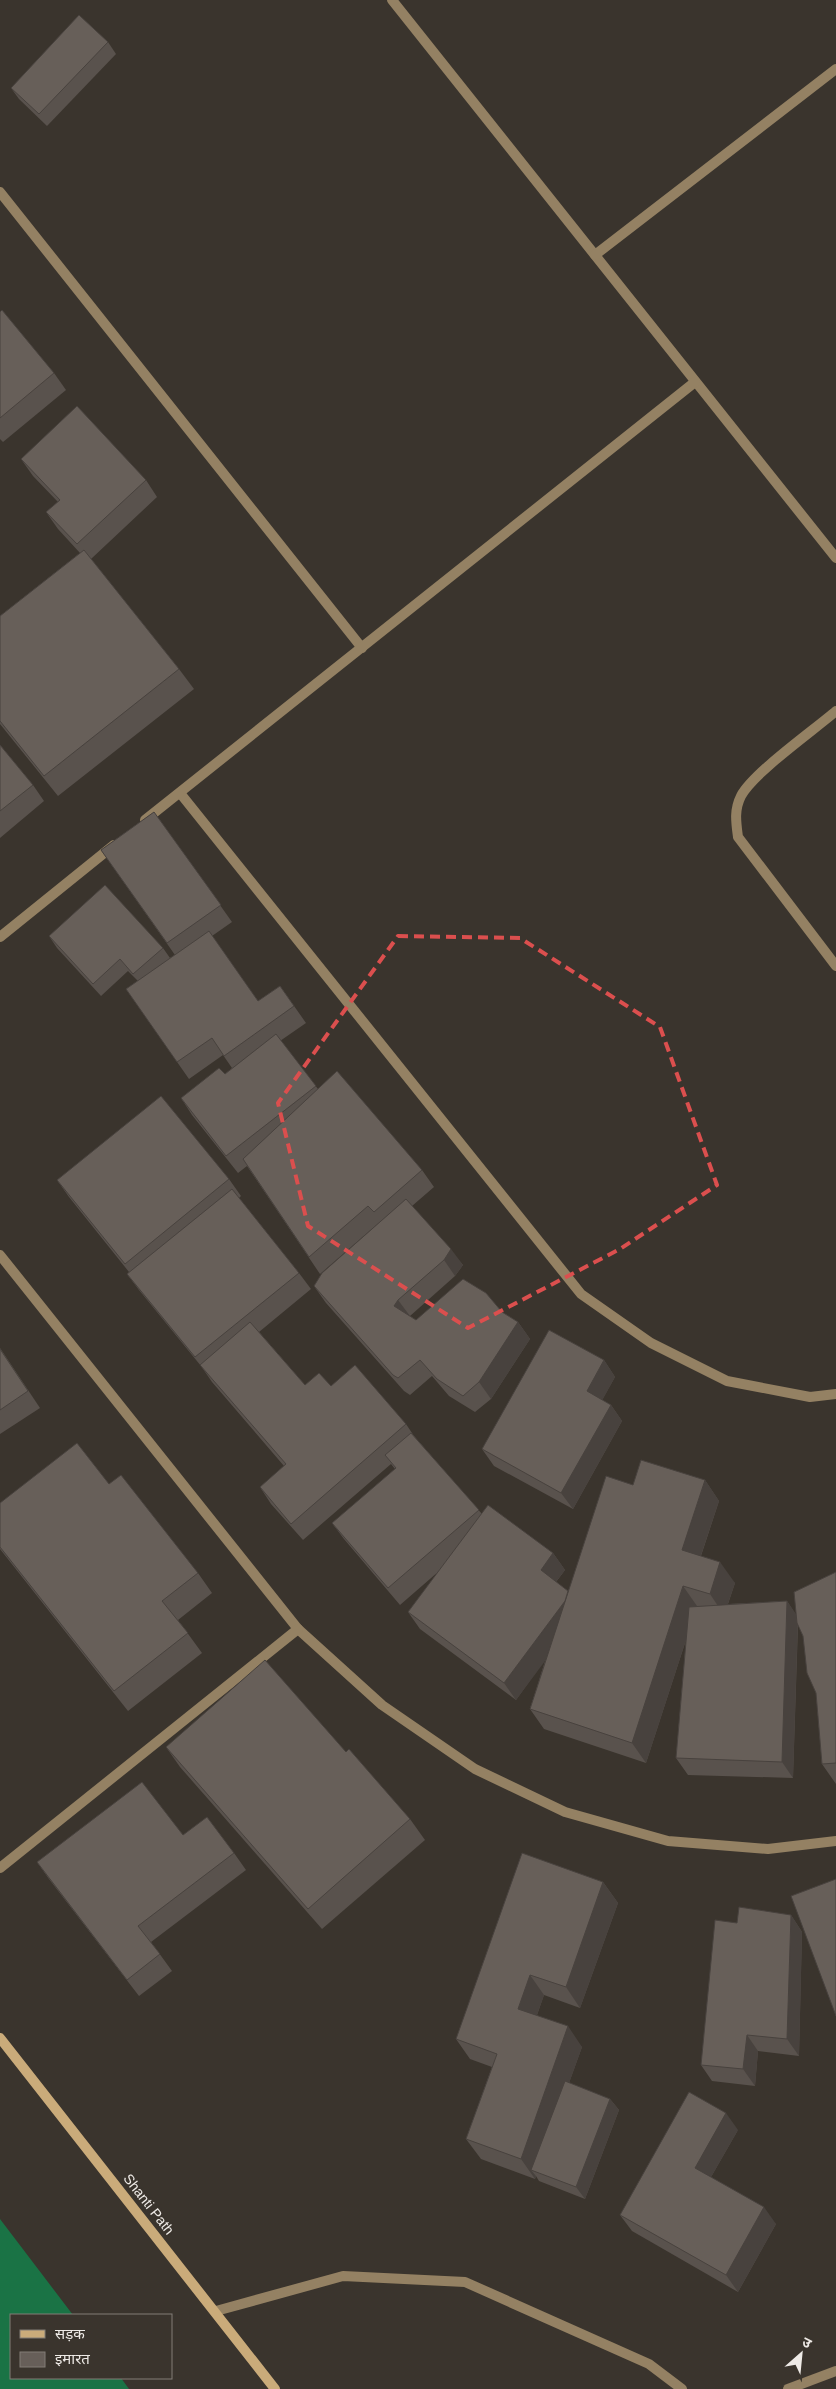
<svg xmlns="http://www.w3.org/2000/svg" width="836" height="2389" viewBox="0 0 836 2389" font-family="Helvetica,'Noto Sans Devanagari',sans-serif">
<rect width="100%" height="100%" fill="#3a342d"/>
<polygon fill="#1a7345" points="0,2219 73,2315 11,2315 11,2378 121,2378 129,2389 0,2389"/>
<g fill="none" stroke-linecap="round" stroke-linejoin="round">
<g stroke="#948163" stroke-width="10">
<polyline points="392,0 836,558"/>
<polyline points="0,192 362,648"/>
<polyline points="595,255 836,69"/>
<path d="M836,711C814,730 753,773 741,796C734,810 736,822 738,837L836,966"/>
<polyline points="180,793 581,1294 651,1343 727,1381 810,1397 836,1394"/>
<polyline points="145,820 695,382"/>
<polyline points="0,937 114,845"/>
<polyline points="0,1255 298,1629 382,1705 475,1769 565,1812 668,1841 768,1849 836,1841"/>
<polyline points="0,1868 298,1629"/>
<polyline points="216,2311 343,2276 465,2282 649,2364 682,2389"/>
<polyline points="788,2389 836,2371"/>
</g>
<polyline stroke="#caab7a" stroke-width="10" points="0,2038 275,2389"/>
</g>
<g fill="#59524d">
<polygon points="108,42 116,54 47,126 19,99 11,88"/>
<polygon points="0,312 54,373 66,390 3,442 0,439"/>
<polygon points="21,459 146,480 157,497 91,559 179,669 194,689 58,796 0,724 0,616 80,553 58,529 46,512 58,502 33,476"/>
<polygon points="0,745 33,785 44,801 0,838"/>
<polygon points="154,812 232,922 212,936 258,1001 280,986 306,1023 280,1041 318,1089 422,1170 434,1187 412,1206 463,1265 455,1276 410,1316 416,1320 502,1312 518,1322 530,1339 491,1399 475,1412 449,1396 432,1376 410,1395 404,1391 326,1303 314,1286 380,1222 320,1274 247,1166 238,1173 192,1115 181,1098 225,1074 232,1068 223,1055 189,1079 126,989 138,981 128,971 101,996 57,948 49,936 163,948 170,958 175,955 101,850"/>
<polygon points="229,1179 241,1196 239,1198 299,1273 311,1289 259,1332 305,1385 331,1386 406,1424 414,1436 482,1514 553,1553 565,1570 556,1582 568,1591 633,1485 705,1480 719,1501 701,1556 735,1583 728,1604 787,1601 796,1615 836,1572 836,1784 822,1764 816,1693 803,1636 798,1625 793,1778 688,1775 676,1758 686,1640 646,1763 544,1729 530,1709 546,1658 516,1700 420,1629 408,1612 438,1572 400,1605 344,1539 332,1523 395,1469 391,1464 303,1540 271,1504 260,1487 284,1466 212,1382 201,1366 139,1290 127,1274 129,1272 69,1197 57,1180"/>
<polygon points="0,1348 40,1408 0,1434"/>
<polygon points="604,1360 615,1377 602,1400 611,1405 622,1421 573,1509 494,1466 482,1449"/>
<polygon points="109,1484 198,1573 212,1593 178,1620 202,1653 128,1711 0,1549 0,1503"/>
<polygon points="166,1747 346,1752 410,1819 425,1840 322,1929 180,1767"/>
<polygon points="183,1835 234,1853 246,1870 151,1942 172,1971 139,1996 49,1879 37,1862"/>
<polygon points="603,1882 618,1903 580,2008 544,1995 537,2015 582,2047 569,2083 610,2099 619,2110 585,2199 539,2181 536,2176 535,2179 481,2159 466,2139 492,2067 470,2059 456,2039"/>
<polygon points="791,1915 802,1932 799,2056 758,2051 755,2086 712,2081 701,2065 737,1923"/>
<polygon points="738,2130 711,2177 776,2224 738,2292 632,2231 620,2215"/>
</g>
<g fill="#48423e">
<polygon points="451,1249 463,1265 455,1276 444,1260"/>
<polygon points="398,1300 410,1316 394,1306"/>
<polygon points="518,1322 530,1339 491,1399 479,1382"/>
<polygon points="604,1360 615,1377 598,1408 587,1391"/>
<polygon points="611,1405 622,1421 573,1509 561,1493"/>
<polygon points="705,1480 719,1501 696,1570 682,1550"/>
<polygon points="553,1553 565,1570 552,1587 541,1570"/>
<polygon points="720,1562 735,1583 724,1615 710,1594"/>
<polygon points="683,1586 697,1606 646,1763 632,1743"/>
<polygon points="571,1593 583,1610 516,1700 504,1683"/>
<polygon points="787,1601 798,1617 793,1778 782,1762"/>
<polygon points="603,1882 618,1903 580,2008 566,1987"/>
<polygon points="791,1915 802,1932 799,2056 787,2039"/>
<polygon points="530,1975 544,1995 532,2029 518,2009"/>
<polygon points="568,2026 582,2047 537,2172 531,2170 536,2176 535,2179 521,2159"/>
<polygon points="747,2035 758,2051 755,2086 743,2069"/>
<polygon points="610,2099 619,2110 585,2199 576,2187"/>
<polygon points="726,2113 738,2130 707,2184 695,2168"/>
<polygon points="764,2207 776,2224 738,2292 726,2275"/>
</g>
<g fill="#675f59" stroke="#48423e">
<polygon points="79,15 108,42 39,114 11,88"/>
<polygon points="2,310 54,373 0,418 0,312"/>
<polygon points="77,406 146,480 77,544 46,512 60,500 21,459"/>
<polygon points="84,550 179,669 44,776 0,721 0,616"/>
<polygon points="0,745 33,785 0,811"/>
<polygon points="154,812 221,905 167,943 101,850"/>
<polygon points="105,885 163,948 133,974 120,959 93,984 49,936"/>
<polygon points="209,931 258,1001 280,986 294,1006 224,1056 212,1038 177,1062 126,989"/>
<polygon points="276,1034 316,1086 226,1156 181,1098 219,1068 225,1074"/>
<polygon points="337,1071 422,1170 374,1212 368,1206 309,1257 243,1159"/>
<polygon points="161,1096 229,1179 125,1264 57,1180"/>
<polygon points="232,1189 299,1273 195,1357 127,1274"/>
<polygon points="406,1199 451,1249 444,1260 398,1300 394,1306 416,1320 463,1279 486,1293 502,1312 518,1322 479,1382 463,1396 437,1379 420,1360 398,1378 393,1375 314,1286 322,1273"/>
<polygon points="250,1322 305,1385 319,1373 331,1386 355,1365 406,1424 291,1524 260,1487 286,1464 200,1365"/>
<polygon points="549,1330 604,1360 587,1391 611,1405 561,1493 482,1449"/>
<polygon points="0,1349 28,1391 0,1410"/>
<polygon points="411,1433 479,1510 388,1588 332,1523 396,1468 385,1455"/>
<polygon points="77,1443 109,1484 121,1475 198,1573 162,1601 188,1633 114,1691 0,1547 0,1503"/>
<polygon points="641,1460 705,1480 682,1550 720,1562 710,1594 683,1586 632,1743 530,1709 606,1476 633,1485"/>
<polygon points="488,1505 553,1553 541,1570 568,1591 565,1601 504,1683 408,1612"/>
<polygon points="836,1572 836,1763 822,1764 816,1693 807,1673 803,1636 797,1623 794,1592"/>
<polygon points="787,1601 782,1762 676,1758 689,1607"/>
<polygon points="265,1660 346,1752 349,1749 410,1819 308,1909 166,1747"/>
<polygon points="142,1782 183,1835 207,1817 234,1853 138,1926 160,1954 127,1980 37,1862"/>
<polygon points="522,1853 603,1882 566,1987 530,1975 518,2009 568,2026 521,2159 466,2139 497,2054 456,2039"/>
<polygon points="836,1879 836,2016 791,1896"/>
<polygon points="739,1907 791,1915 787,2039 747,2035 743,2069 701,2065 715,1920 737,1923"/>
<polygon points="565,2081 610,2099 576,2187 531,2170"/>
<polygon points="689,2092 726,2113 695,2168 764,2207 726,2275 620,2215"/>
</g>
<path fill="none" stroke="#db4f4e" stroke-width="4" stroke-dasharray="10 6" stroke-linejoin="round" d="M398,936L520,938L660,1027L717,1185L620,1249L468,1328L308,1226L278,1103Z"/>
<g text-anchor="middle" stroke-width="4" stroke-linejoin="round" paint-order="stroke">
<g font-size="14" fill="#eeeae6" stroke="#3a342d">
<text transform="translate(149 2204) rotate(52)" y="5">Shanti Path</text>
</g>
</g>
<rect x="10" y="2314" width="162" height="65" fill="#3a342d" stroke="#827d77"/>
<rect x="20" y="2330" width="25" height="8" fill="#caab7a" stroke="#827d77"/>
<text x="55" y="2339" font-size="15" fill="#eeeae6">सड़क</text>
<rect x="20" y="2352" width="25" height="15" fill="#675f59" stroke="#827d77"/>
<text x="55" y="2364" font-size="15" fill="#eeeae6">इमारत</text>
<g transform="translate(801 2354) rotate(27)" stroke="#3a342d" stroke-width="4" paint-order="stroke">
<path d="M0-4L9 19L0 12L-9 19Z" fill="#eeeae6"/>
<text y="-8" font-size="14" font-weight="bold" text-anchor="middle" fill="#eeeae6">उ</text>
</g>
</svg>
